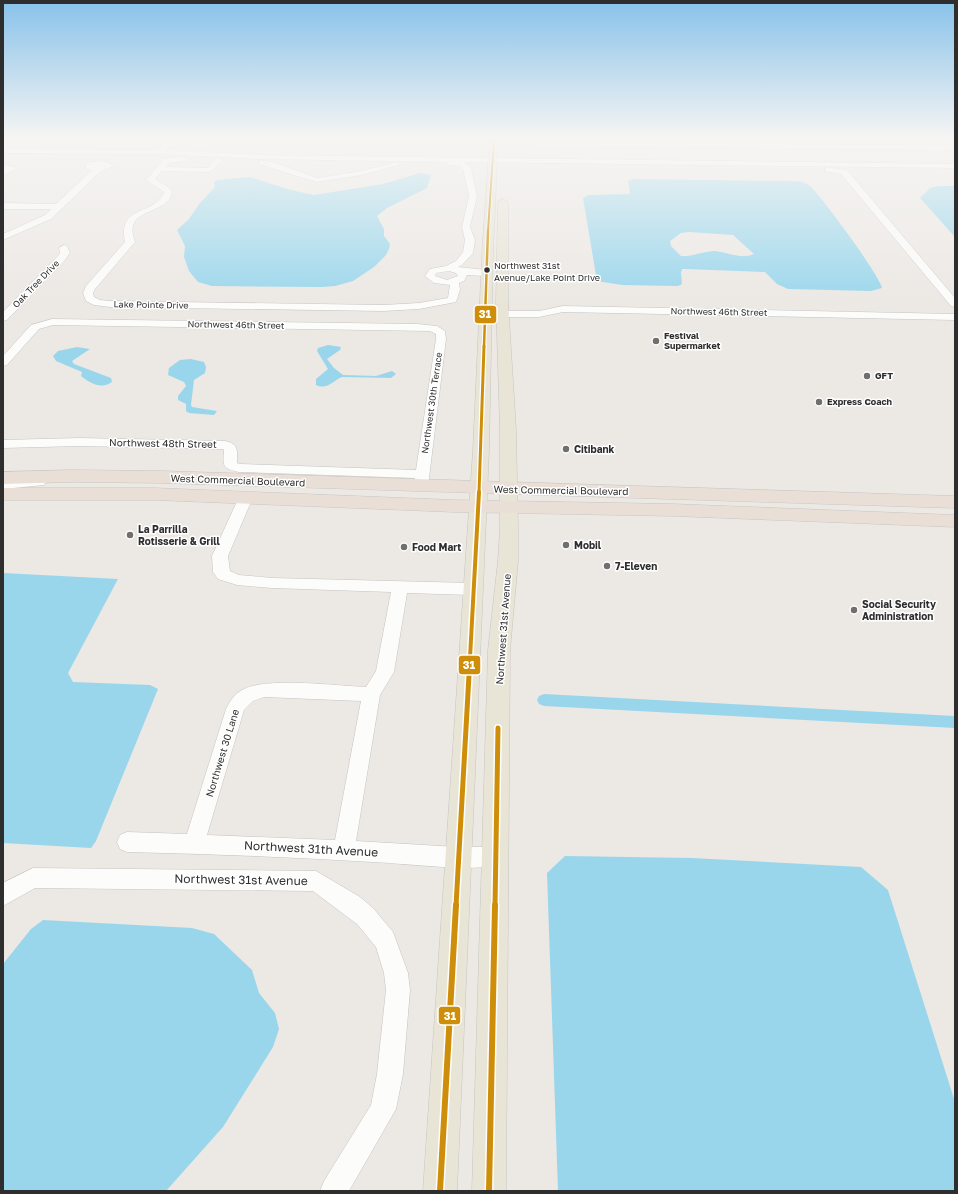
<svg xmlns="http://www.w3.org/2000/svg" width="958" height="1194" viewBox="0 0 958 1194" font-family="'Golos Text',sans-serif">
<rect width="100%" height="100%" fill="#ece8e4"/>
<g fill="#99d6ec" fill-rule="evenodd">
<polygon points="420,173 431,175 427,188 387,208 377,216 384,229 384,236 390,244 389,249 386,255 374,267 353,281 335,286 322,287 212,286 198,282 189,271 184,257 185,246 177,230 189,219 200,203 215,187 214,182 217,180 250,177 291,190 314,195 383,184"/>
<path d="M632,179L794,181C799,181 805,182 809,185C820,194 880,276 882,288L871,291L788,289L777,284L765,272L686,269H682L681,273L682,284L678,286L622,285L597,281L583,198L589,195L629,194L630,193L628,181ZM689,232L733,235L754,254C741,260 728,252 715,251C703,251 693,257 681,256L671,246L670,241L681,233Z"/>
<polygon points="939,186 955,186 955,237 920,198 930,188"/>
<path d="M328,345L341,347L340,350L327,359L334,368L343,375L376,376L392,371L396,374L391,378L342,377C332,381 328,390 316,385V379L328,369L317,351L318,348Z"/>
<path d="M77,347L90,349L72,361L74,364L111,378L112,382C101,390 90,383 81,376L82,372L56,361L53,356L58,351Z"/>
<polygon points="191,359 204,362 206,367 205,373 194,380 191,405 192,407 217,411 214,415 189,413 186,411 186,404 178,400 178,396 186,386 184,382 168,375 169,368 180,360"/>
<polygon points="3,573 118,579 68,673 73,682 150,685 158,689 96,841 91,848 3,843"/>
<polygon points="565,856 692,858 861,867 888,890 955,1102 955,1191 558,1191 547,873"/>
<polygon points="43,920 192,928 214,934 252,970 259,993 275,1013 279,1029 273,1047 223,1127 166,1191 3,1191 3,964 31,929"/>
</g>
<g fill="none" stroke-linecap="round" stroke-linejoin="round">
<polygon fill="#99d6ec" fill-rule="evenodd" points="544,694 955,716 955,728 544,706 539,704 537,700 539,696"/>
<g stroke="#c5c4c5" stroke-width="1">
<g id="minor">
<path d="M169,139H177L165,150L259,155L955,164V168L464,162L471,168L477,196L470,227L475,240L473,253L462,265L458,267L486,270L491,273L486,276L467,275L464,281L459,283L460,290L456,302L419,309L383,311L110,307L94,305L86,301L83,293L86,286L125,242C117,203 155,217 164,192L146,180L164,159L183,157L187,159L186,161L169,163L166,167L208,168L216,158L223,160L210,172L162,171L155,179L171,189C176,208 139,210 134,223C131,230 133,236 135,242L95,289L93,293L94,297L100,300L110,301L383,305L419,303L448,298L450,285L434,283L425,276L430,269L446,266L456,261L463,252L465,240L462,227L469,196L463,169L460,166L447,165V162L259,159L159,154L3,153V149L157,150ZM449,271L456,273L458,276L447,280L435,276L436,273Z"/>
<polygon points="530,141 955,146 955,150 533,145 530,145"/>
<polygon points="259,160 276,163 317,178 362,171 397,162 401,164 362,175 316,182 259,164"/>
<polygon points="104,161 114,166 101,171 51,219 3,240 3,234 45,215 51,209 3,209 3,203 56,204 92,170 86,169 86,165 91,162"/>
<polygon points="3,165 15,167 16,169 3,175"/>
<polygon points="825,167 847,170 955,298 955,307 951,306 841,174 825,171"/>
<polygon points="64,245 67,246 70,253 65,260 7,320 3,321 3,312 58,256 60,253 59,248"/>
<polygon points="563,306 955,314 955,320 563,312 539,317 485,317 480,314 485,311 539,311"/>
<path d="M52,319L417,324L437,326L445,331L446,339L428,486L426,489H416L414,486L415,478L239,472C222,468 223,466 224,450L223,449L79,446L3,448V440L79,438L225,441C239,444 237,450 237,463L240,464L416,470L436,339V334L430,331L53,325L39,329L7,365L3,366V356L31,325Z"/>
<polygon points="39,478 44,479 46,482 44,485 3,489 3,481"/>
<path d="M246,493L251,494L253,497L228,556L230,571L239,575L272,578L472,583L478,585L480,589L478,593L472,595L407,593L394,672L380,695L356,841L457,847H495L502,850L506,857L502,864C478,873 402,863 373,862C291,857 209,854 127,852L120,849L117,842L120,835L127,832L187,834L226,709C230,701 235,693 244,689C269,677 336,686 366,687L376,671L391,592L272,588L237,585L218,579L213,572L212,556L239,497L241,494ZM264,697L361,701L335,840L207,835L244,710L253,701Z"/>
<polygon points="33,868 316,871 360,897 373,908 393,932 408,973 410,990 403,1074 396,1109 349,1191 320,1191 324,1181 371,1105 377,1074 386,990 384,973 376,947 357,924 313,891 35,888 3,906 3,883"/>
</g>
</g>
<g stroke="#c6c5c4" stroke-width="1">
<g id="major">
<polygon points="490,139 498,139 493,255 489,450 457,1191 423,1191 473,450 482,255"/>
<polygon points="503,199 508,202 508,302 516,430 518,529 518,561 510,650 506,1191 472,1191 488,650 498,561 500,529 500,430 496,302 498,202"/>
</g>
</g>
<g stroke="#c6c5c4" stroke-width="1">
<g id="highway">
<polygon points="72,470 162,471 955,496 955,508 162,483 72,482 3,484 3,472"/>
<polygon points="3,488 154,488 454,500 673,504 955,515 955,527 673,516 454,512 154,500 3,500"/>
</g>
</g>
<use href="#minor" fill="#fcfcfb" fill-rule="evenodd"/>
<use href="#major" fill="#e8e4d6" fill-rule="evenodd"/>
<use href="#highway" fill="#eadfd6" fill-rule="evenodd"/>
<g stroke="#fff" stroke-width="3.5">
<polyline id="bus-1-far5" points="488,231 494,139"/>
</g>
<g stroke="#fff" stroke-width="4.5">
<polyline id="bus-1-far4" points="484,347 488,230"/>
</g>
<g stroke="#fff" stroke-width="5.5">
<polyline id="bus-1-far3" points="479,493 484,346"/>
</g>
<g stroke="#fff" stroke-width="7">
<polyline id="bus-1-far2" points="469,676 479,492"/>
</g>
<g stroke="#fff" stroke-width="8">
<g id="bus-1-far1">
<polyline points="456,906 469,675"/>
<polyline points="495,906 498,728"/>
</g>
</g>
<g stroke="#fff" stroke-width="9">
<g id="bus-1">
<polyline points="440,1191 456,905"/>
<polyline points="489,1191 495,905"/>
</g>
</g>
<use href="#bus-1-far5" stroke="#cf8e09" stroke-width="2"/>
<use href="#bus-1-far4" stroke="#cf8e09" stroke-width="2.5"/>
<use href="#bus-1-far3" stroke="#cf8e09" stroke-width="3"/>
<use href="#bus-1-far2" stroke="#cf8e09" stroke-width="4"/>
<use href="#bus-1-far1" stroke="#cf8e09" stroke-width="5"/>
<use href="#bus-1" stroke="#cf8e09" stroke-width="6"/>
</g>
<linearGradient id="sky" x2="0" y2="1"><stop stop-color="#88c2ea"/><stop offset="0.45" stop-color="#f6f5f3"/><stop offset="1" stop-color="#f6f5f3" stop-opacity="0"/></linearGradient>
<rect width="958" height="306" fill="url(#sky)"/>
<circle fill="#2e2e2e" stroke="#fff" stroke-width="1.5" cx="487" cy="270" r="3.5"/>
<g fill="#706f6e" stroke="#fff" stroke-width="1.5">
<circle cx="656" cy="341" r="4"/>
<circle cx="867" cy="376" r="4"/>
<circle cx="819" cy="402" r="4"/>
<circle cx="566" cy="449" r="4"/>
<circle cx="130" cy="535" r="4"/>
<circle cx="566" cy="545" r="4"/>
<circle cx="404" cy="547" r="4"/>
<circle cx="607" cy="566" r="4"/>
<circle cx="854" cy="610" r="4"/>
</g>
<g text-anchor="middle" stroke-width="3" stroke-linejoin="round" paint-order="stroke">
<g font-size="9" fill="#2e2e2e" stroke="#fff" text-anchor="start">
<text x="494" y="269">Northwest 31st<tspan x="494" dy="12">Avenue/Lake Point Drive</tspan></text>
</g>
<g font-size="9" fill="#2e2e2e" stroke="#fff">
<text transform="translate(36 284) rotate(-46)" y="3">Oak Tree Drive</text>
<text transform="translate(151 305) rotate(1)" y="3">Lake Pointe Drive</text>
<text transform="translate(719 312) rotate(1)" y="3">Northwest 46th Street</text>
<text transform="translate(236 325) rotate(1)" y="3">Northwest 46th Street</text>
<text transform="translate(432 403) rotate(-82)" y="3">Northwest 30th Terrace</text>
</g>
<g font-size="9" font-weight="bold" fill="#2e2e2e" stroke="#fff" text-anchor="start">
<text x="664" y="339">Festival<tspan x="664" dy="10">Supermarket</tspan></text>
<text x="875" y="379">GFT</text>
<text x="827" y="405">Express Coach</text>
</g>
<g font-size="10" fill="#2e2e2e" stroke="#fff">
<text transform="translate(163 443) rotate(1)" y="4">Northwest 48th Street</text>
<text transform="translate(238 480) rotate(2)" y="4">West Commercial Boulevard</text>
<text transform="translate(561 490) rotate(1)" y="4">West Commercial Boulevard</text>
<text transform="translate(503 629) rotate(-86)" y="4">Northwest 31st Avenue</text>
<text transform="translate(222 753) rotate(-73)" y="4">Northwest 30 Lane</text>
</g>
<g font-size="10" font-weight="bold" fill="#2e2e2e" stroke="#fff" text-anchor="start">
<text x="574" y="453">Citibank</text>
<text x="138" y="533">La Parrilla<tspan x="138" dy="12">Rotisserie &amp; Grill</tspan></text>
<text x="574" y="549">Mobil</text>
<text x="412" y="551">Food Mart</text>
<text x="615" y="570">7-Eleven</text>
<text x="862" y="608">Social Security<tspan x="862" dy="12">Administration</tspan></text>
</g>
<g font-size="12" fill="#2e2e2e" stroke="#fff">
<text transform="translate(311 849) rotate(3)" y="4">Northwest 31th Avenue</text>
<text transform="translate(241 880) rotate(1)" y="4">Northwest 31st Avenue</text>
</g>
</g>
<g stroke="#fff" stroke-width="1.5">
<rect x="474" y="305" width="23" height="19" rx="4" fill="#cf8e09"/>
<rect x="458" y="655" width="23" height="20" rx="4" fill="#cf8e09"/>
<rect x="438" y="1006" width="23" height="19" rx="4" fill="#cf8e09"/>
</g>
<g font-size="11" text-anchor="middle" font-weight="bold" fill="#fff">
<text x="485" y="318">31</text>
<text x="469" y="669">31</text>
<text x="450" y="1020">31</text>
</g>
<rect width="958" height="1194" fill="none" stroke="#2e2e2e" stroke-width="8"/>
</svg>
